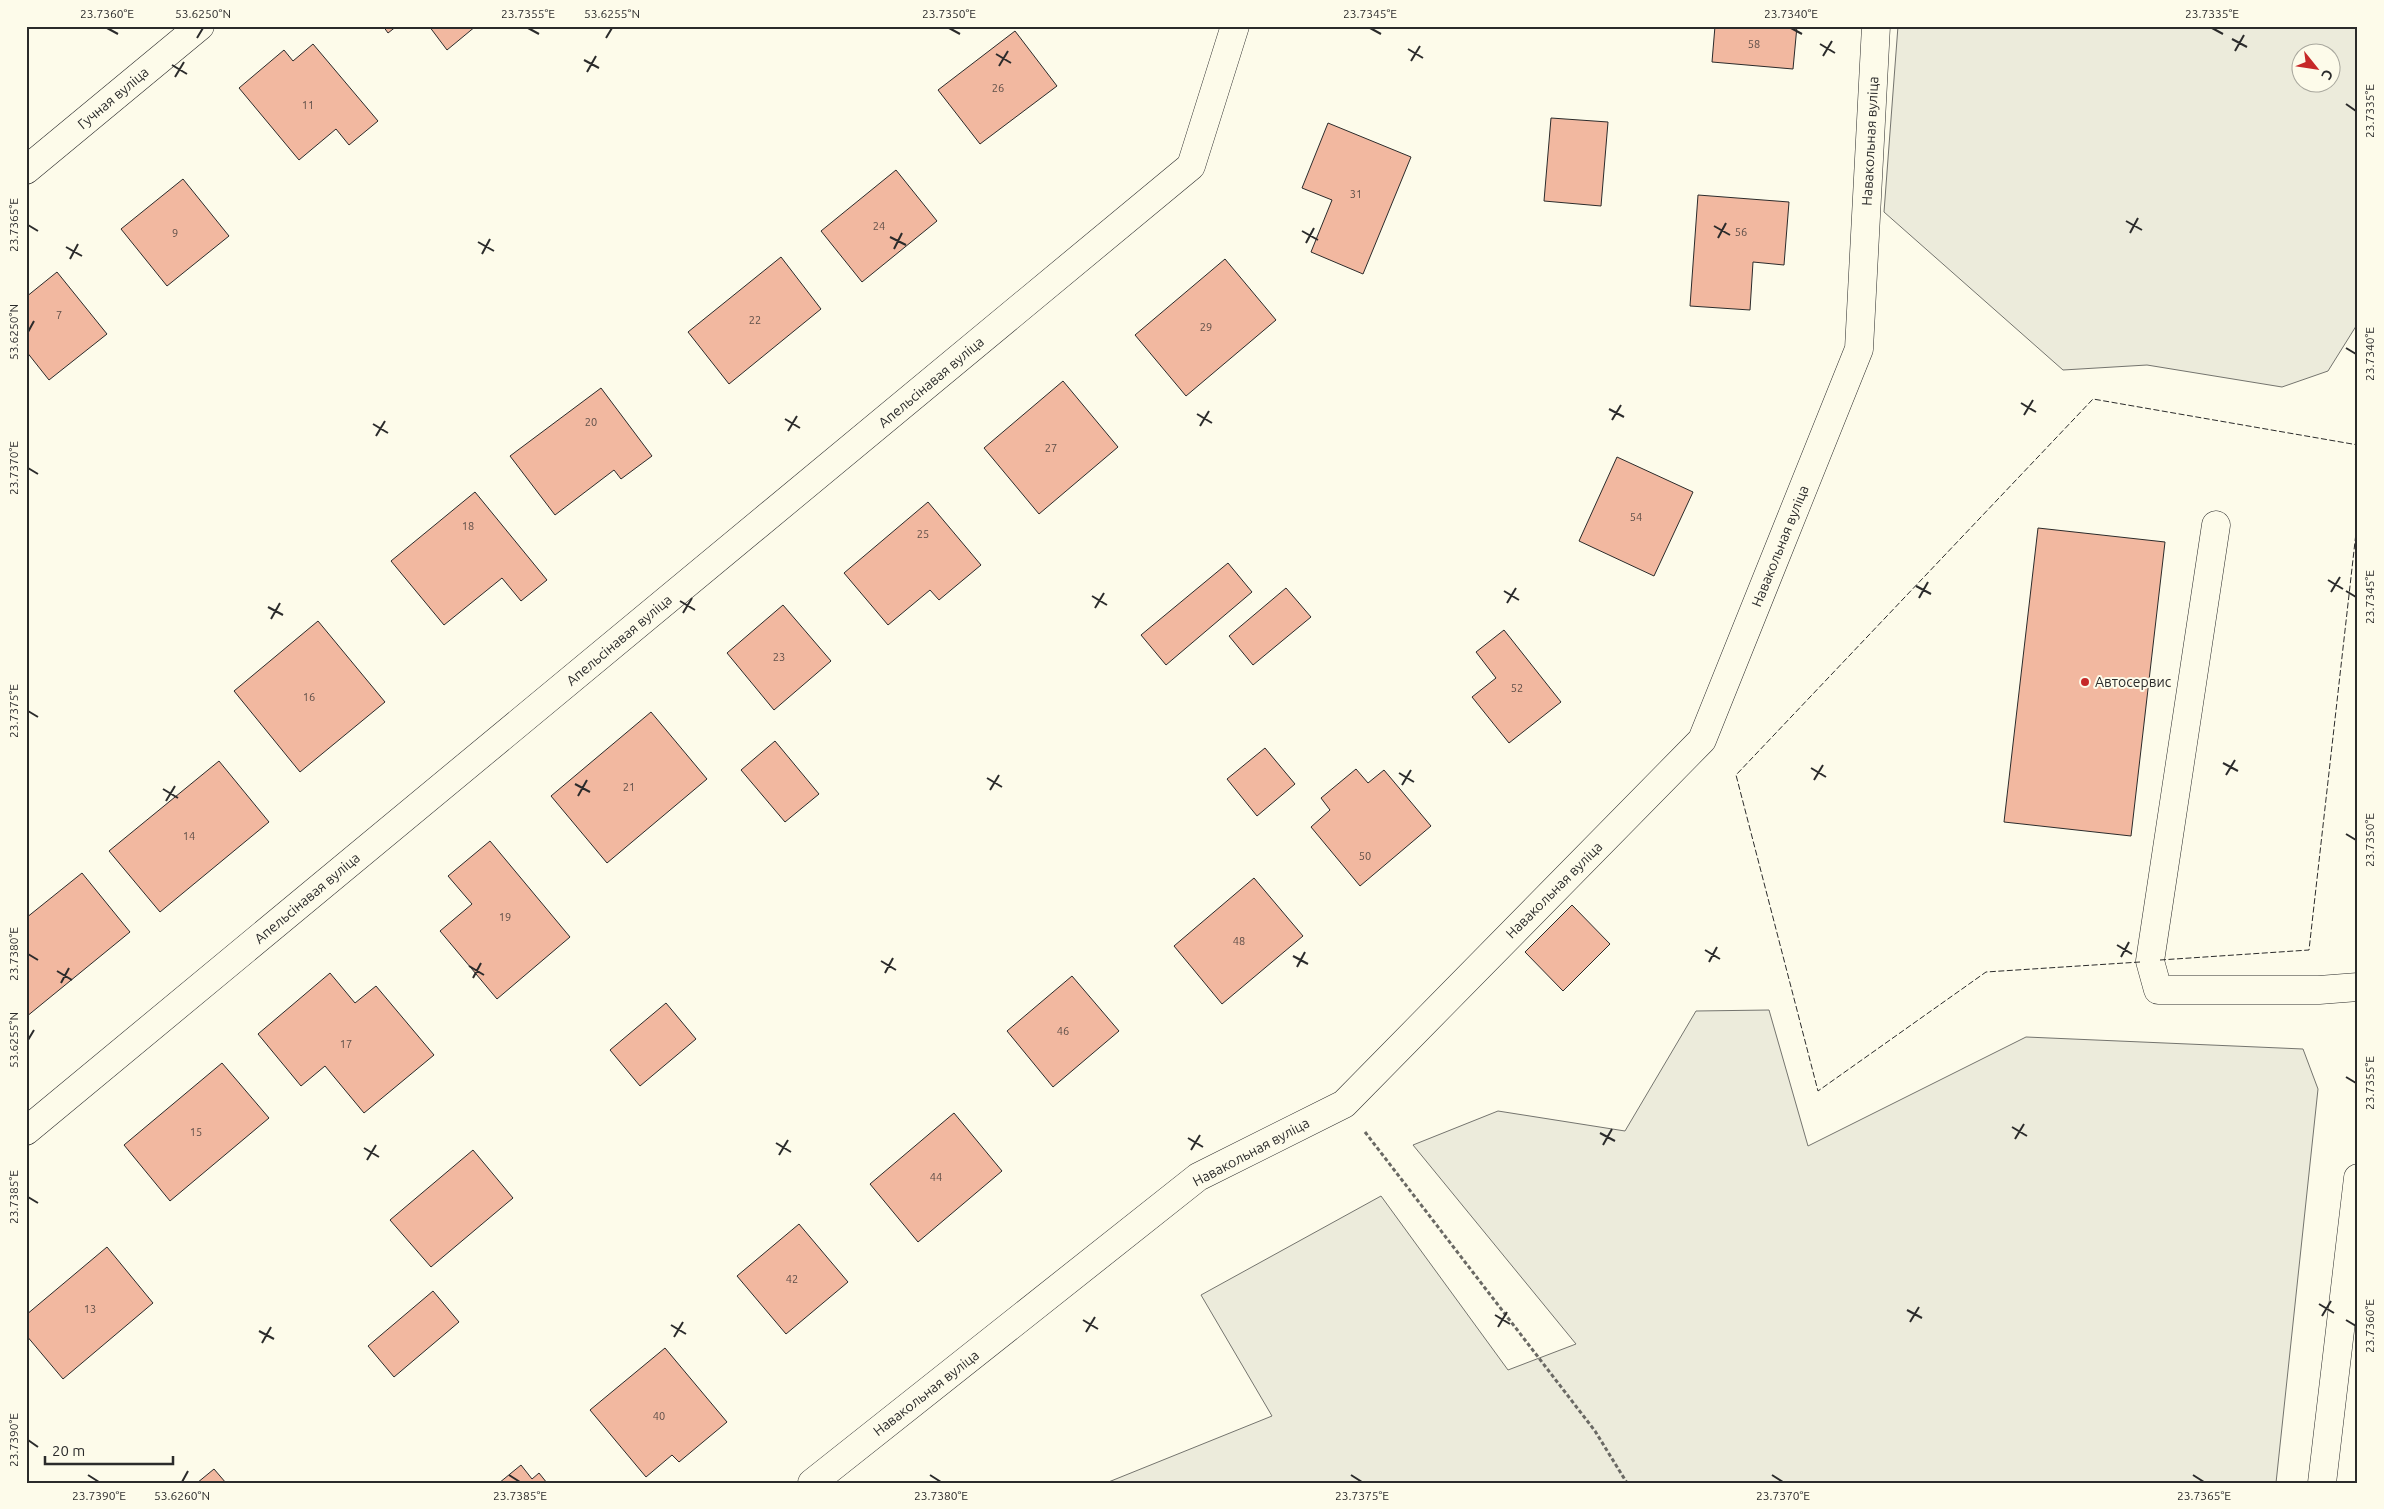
<svg xmlns="http://www.w3.org/2000/svg" width="2384" height="1509" viewBox="0 0 2384 1509" font-family="Ubuntu,sans-serif">
<rect width="100%" height="100%" fill="#fdfbea"/>
<g fill="#ecebdb" stroke="#74746e" fill-rule="evenodd">
<path d="M1898,26H2358V323L2328,371L2282,387L2147,365L2063,370L1884,212ZM2302,52H2332V82H2302Z"/>
<polygon points="1769,1010 1808,1146 2026,1037 2303,1049 2318,1089 2276,1483 1106,1483 1272,1416 1201,1295 1381,1196 1508,1370 1576,1344 1413,1145 1498,1111 1625,1131 1696,1011"/>
</g>
<g fill="#f2b8a0" stroke="#2b2b2b">
<polygon points="383,26 397,26 388,33"/>
<polygon points="429,26 476,26 447,50"/>
<polygon points="1715,26 1797,26 1793,69 1712,62"/>
<polygon points="1015,31 1057,86 980,144 938,90"/>
<polygon points="313,44 378,121 349,145 336,129 299,160 239,88 284,50 293,61"/>
<polygon points="1551,118 1608,122 1601,206 1544,201"/>
<polygon points="1328,123 1411,157 1363,274 1311,252 1332,200 1302,188"/>
<polygon points="896,170 937,221 862,282 821,231"/>
<polygon points="183,179 229,236 167,286 121,229"/>
<polygon points="1698,195 1789,202 1784,265 1753,262 1750,310 1690,306"/>
<polygon points="781,257 821,309 729,384 688,332"/>
<polygon points="1225,259 1276,320 1186,396 1135,335"/>
<polygon points="57,272 107,334 49,380 26,351 26,297"/>
<polygon points="1063,381 1118,447 1039,514 984,448"/>
<polygon points="601,388 652,456 621,479 614,470 555,515 510,456"/>
<polygon points="1617,457 1693,492 1654,576 1579,541"/>
<polygon points="475,492 547,580 521,601 502,578 444,625 391,561"/>
<polygon points="928,502 981,565 939,600 930,590 888,625 844,573"/>
<polygon points="2038,528 2165,542 2131,836 2004,822"/>
<polygon points="1228,563 1252,592 1166,665 1141,635"/>
<polygon points="1286,588 1311,617 1253,665 1229,636"/>
<polygon points="783,605 831,661 774,710 727,653"/>
<polygon points="318,621 385,702 300,772 234,691"/>
<polygon points="1504,630 1561,702 1509,743 1472,697 1496,678 1476,652"/>
<polygon points="651,712 707,779 607,863 551,796"/>
<polygon points="775,741 819,794 785,822 741,770"/>
<polygon points="1265,748 1295,784 1257,816 1227,779"/>
<polygon points="219,761 269,822 160,912 109,851"/>
<polygon points="1356,769 1368,783 1384,770 1431,826 1360,886 1311,827 1330,810 1321,798"/>
<polygon points="490,841 570,937 497,999 440,931 472,904 448,876"/>
<polygon points="82,873 130,932 26,1017 26,918"/>
<polygon points="1254,878 1303,936 1222,1004 1174,946"/>
<polygon points="1572,905 1610,944 1563,991 1525,952"/>
<polygon points="330,973 355,1003 376,986 434,1055 364,1113 325,1066 301,1086 258,1034"/>
<polygon points="1072,976 1119,1031 1053,1087 1007,1031"/>
<polygon points="666,1003 696,1039 640,1086 610,1050"/>
<polygon points="222,1063 269,1118 170,1201 124,1145"/>
<polygon points="954,1113 1002,1171 918,1242 870,1184"/>
<polygon points="473,1150 513,1198 431,1267 390,1220"/>
<polygon points="799,1224 848,1282 786,1334 737,1276"/>
<polygon points="107,1247 153,1303 63,1379 26,1335 26,1315"/>
<polygon points="433,1291 459,1322 394,1377 368,1346"/>
<polygon points="665,1348 727,1422 679,1462 672,1455 646,1477 590,1410"/>
<polygon points="521,1465 532,1479 539,1473 547,1483 499,1483"/>
<polygon points="214,1469 226,1483 197,1483"/>
</g>
<g fill="none" stroke-linecap="round" stroke-linejoin="round">
<g stroke="#2b2b2b" stroke-width="29">
<g id="minor">
<polyline points="26,170 200,26"/>
<polyline points="2216,525 2150,961 2158,990 2319,990 2358,987"/>
<polyline points="26,1131 1191,166 1235,26"/>
<polyline points="812,1483 1198,1177 1344,1104 1702,740 1859,349 1876,26"/>
</g>
</g>
<g stroke="#2b2b2b" stroke-width="29">
<polyline id="major" points="2322,1483 2358,1178"/>
</g>
<polyline stroke="#6a6964" stroke-width="3" stroke-dasharray="4 2.5" stroke-linecap="butt" points="1365,1132 1595,1431 1627,1483"/>
<use href="#minor" stroke="#fdfbea" stroke-width="28"/>
<use href="#major" stroke="#fdfbea" stroke-width="28"/>
<g stroke="#2b2b2b" stroke-width="1" stroke-dasharray="6 2.5" stroke-linecap="butt">
<polyline points="2160,960 2309,950 2358,515"/>
<polyline points="2140,962 1986,972 1818,1091 1736,775 2093,399 2358,445"/>
</g>
</g>
<path fill="none" stroke="#2b2b2b" stroke-width="2" d="M107,28L118,34M528,28L539,34M949,28L960,34M1370,28L1381,34M1791,28L1802,34M2212,28L2223,34M197,38L203,28M606,38L612,28M2232,39L2247,47M1820,44L1835,53M1408,49L1423,58M2235,51L2244,35M996,54L1011,63M1823,56L1832,41M584,60L599,68M1411,61L1420,46M172,65L187,74M999,66L1008,51M587,72L596,56M175,77L184,62M2346,104L2356,111M2126,221L2142,230M28,225L38,231M1714,226L1730,235M1302,231L1318,240M2130,233L2138,218M890,237L906,245M1718,238L1726,223M478,242L494,251M1306,243L1314,228M66,247L82,256M894,249L902,233M482,254L490,239M70,259L78,244M28,332L34,321M2346,348L2356,354M2021,403L2036,412M1609,409L1624,417M1197,414L1212,423M2024,415L2033,400M785,419L800,428M1612,420L1621,405M373,424L388,433M1200,426L1209,411M788,431L797,416M376,436L385,421M28,468L38,474M2328,580L2343,589M1916,586L1931,594M1504,591L1519,600M2346,591L2356,597M2331,592L2340,577M1092,596L1107,605M1919,598L1928,582M680,601L695,610M1507,603L1516,588M268,607L283,615M1095,608L1104,593M683,613L692,598M271,619L280,603M28,711L38,717M2223,763L2238,771M1811,768L1826,777M1399,773L1414,782M2226,775L2235,760M987,778L1002,787M1814,780L1823,765M575,784L590,792M1402,785L1411,770M163,789L178,798M990,790L999,775M578,796L587,780M166,801L175,786M2346,834L2356,840M2117,945L2132,954M1705,950L1720,959M28,954L38,960M1293,956L1308,964M2121,957L2129,942M881,961L896,970M1709,962L1717,947M469,966L484,975M1297,967L1305,952M57,971L72,980M885,973L893,958M473,978L481,963M61,983L69,968M28,1040L34,1030M2346,1077L2356,1083M2012,1127L2027,1136M1600,1133L1615,1141M1188,1138L1203,1147M2015,1139L2024,1124M776,1143L791,1152M1603,1145L1612,1129M364,1148L379,1157M1191,1150L1200,1135M779,1155L788,1140M367,1160L376,1145M28,1197L38,1203M2319,1304L2334,1313M1907,1310L1922,1318M1495,1315L1510,1324M2322,1316L2331,1301M1083,1320L1098,1329M2346,1320L2356,1326M1910,1322L1919,1307M671,1325L686,1334M1498,1327L1507,1312M259,1331L274,1339M1086,1332L1095,1317M674,1337L683,1322M262,1343L271,1327M28,1440L38,1447M88,1475L99,1482M509,1475L520,1482M930,1475L941,1482M1351,1475L1362,1482M1772,1475L1783,1482M2193,1475L2204,1482M182,1482L188,1471"/>
<circle fill="#c62828" stroke="#fdfbea" stroke-width="2" cx="2085" cy="682" r="5"/>
<g text-anchor="middle" stroke-width="4" stroke-linejoin="round" paint-order="stroke">
<g font-size="11" fill="#5d4e48">
<text x="1754" y="48">58</text>
<text x="998" y="92">26</text>
<text x="308" y="109">11</text>
<text x="1356" y="198">31</text>
<text x="879" y="230">24</text>
<text x="1741" y="236">56</text>
<text x="175" y="237">9</text>
<text x="59" y="319">7</text>
<text x="755" y="324">22</text>
<text x="1206" y="331">29</text>
<text x="591" y="426">20</text>
<text x="1051" y="452">27</text>
<text x="1636" y="521">54</text>
<text x="468" y="530">18</text>
<text x="923" y="538">25</text>
<text x="779" y="661">23</text>
<text x="1517" y="692">52</text>
<text x="309" y="701">16</text>
<text x="629" y="791">21</text>
<text x="189" y="840">14</text>
<text x="1365" y="860">50</text>
<text x="505" y="921">19</text>
<text x="1239" y="945">48</text>
<text x="1063" y="1035">46</text>
<text x="346" y="1048">17</text>
<text x="196" y="1136">15</text>
<text x="936" y="1181">44</text>
<text x="792" y="1283">42</text>
<text x="90" y="1313">13</text>
<text x="659" y="1420">40</text>
</g>
<g font-size="14" fill="#2b2b2b" stroke="#fdfbea">
<text transform="translate(113 98) rotate(-40)" y="5">Гучная вуліца</text>
<text transform="translate(1870 141) rotate(-87)" y="5">Навакольная вуліца</text>
<text transform="translate(931 382) rotate(-40)" y="5">Апельсінавая вуліца</text>
<text transform="translate(1780 546) rotate(-68)" y="5">Навакольная вуліца</text>
<text transform="translate(619 640) rotate(-40)" y="5">Апельсінавая вуліца</text>
<text transform="translate(1554 890) rotate(-45)" y="5">Навакольная вуліца</text>
<text transform="translate(307 898) rotate(-40)" y="5">Апельсінавая вуліца</text>
<text transform="translate(1251 1152) rotate(-28)" y="5">Навакольная вуліца</text>
<text transform="translate(926 1393) rotate(-38)" y="5">Навакольная вуліца</text>
</g>
<g font-size="14" fill="#2b2b2b" stroke="#fdfbea" text-anchor="start">
<text x="2095" y="687">Автосервис</text>
</g>
</g>
<rect width="2384" height="1509" fill="none" stroke="#fdfbea" stroke-width="55"/>
<g transform="translate(2316 68) rotate(120)"><circle r="24" fill="#fdfbea" stroke="#a9a89e"/>
<path d="M0-4L9 19L0 12L-9 19Z" fill="#c62828"/>
<text y="-8" font-size="14" font-weight="bold" text-anchor="middle" fill="#2b2b2b">С</text>
</g>
<path d="M45 1456v8h128v-8" fill="none" stroke="#2b2b2b" stroke-width="2.5"/>
<text x="52" y="1456" font-size="15" fill="#2b2b2b" stroke="#fdfbea" stroke-width="4" paint-order="stroke">20 m</text>
<rect x="28" y="28" width="2328" height="1454" fill="none" stroke="#2b2b2b" stroke-width="2"/>
<g font-size="12" text-anchor="middle" fill="#2b2b2b">
<text x="107" y="18">23.7360°E</text>
<text x="203" y="18">53.6250°N</text>
<text x="528" y="18">23.7355°E</text>
<text x="612" y="18">53.6255°N</text>
<text x="949" y="18">23.7350°E</text>
<text x="1370" y="18">23.7345°E</text>
<text x="1791" y="18">23.7340°E</text>
<text x="2212" y="18">23.7335°E</text>
<text transform="translate(2370 111) rotate(-90)" y="4">23.7335°E</text>
<text transform="translate(14 225) rotate(-90)" y="4">23.7365°E</text>
<text transform="translate(14 332) rotate(-90)" y="4">53.6250°N</text>
<text transform="translate(2370 354) rotate(-90)" y="4">23.7340°E</text>
<text transform="translate(14 468) rotate(-90)" y="4">23.7370°E</text>
<text transform="translate(2370 597) rotate(-90)" y="4">23.7345°E</text>
<text transform="translate(14 711) rotate(-90)" y="4">23.7375°E</text>
<text transform="translate(2370 840) rotate(-90)" y="4">23.7350°E</text>
<text transform="translate(14 954) rotate(-90)" y="4">23.7380°E</text>
<text transform="translate(14 1040) rotate(-90)" y="4">53.6255°N</text>
<text transform="translate(2370 1083) rotate(-90)" y="4">23.7355°E</text>
<text transform="translate(14 1197) rotate(-90)" y="4">23.7385°E</text>
<text transform="translate(2370 1326) rotate(-90)" y="4">23.7360°E</text>
<text transform="translate(14 1440) rotate(-90)" y="4">23.7390°E</text>
<text x="99" y="1500">23.7390°E</text>
<text x="182" y="1500">53.6260°N</text>
<text x="520" y="1500">23.7385°E</text>
<text x="941" y="1500">23.7380°E</text>
<text x="1362" y="1500">23.7375°E</text>
<text x="1783" y="1500">23.7370°E</text>
<text x="2204" y="1500">23.7365°E</text>
</g>
</svg>
